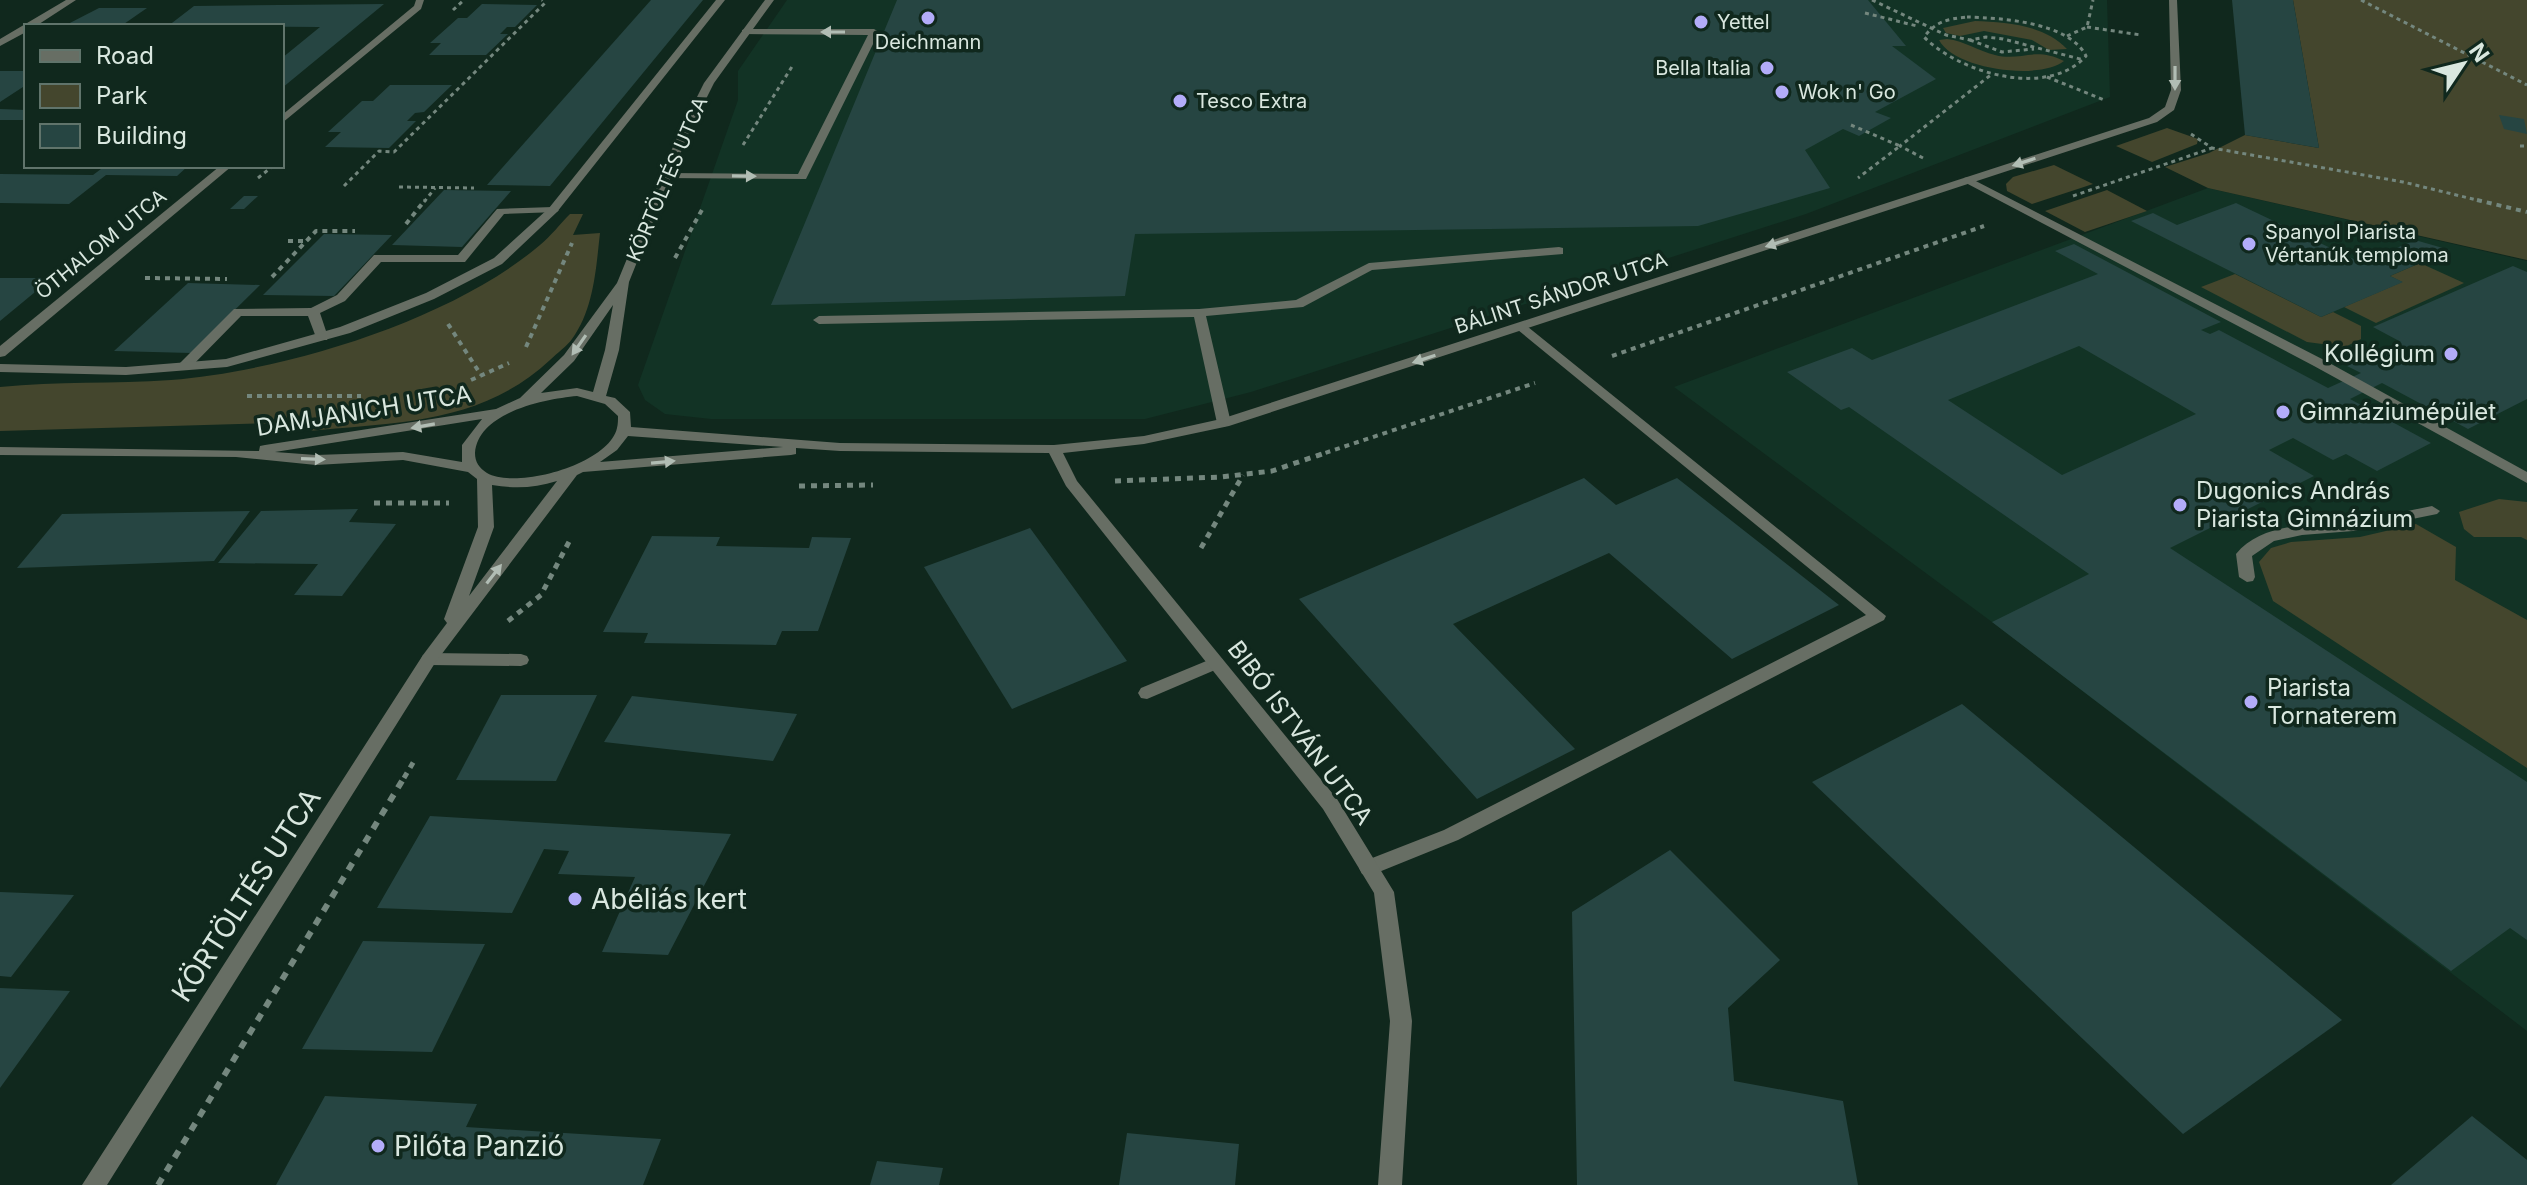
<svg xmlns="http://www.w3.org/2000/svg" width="2527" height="1185" viewBox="0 0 2527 1185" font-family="Inter,sans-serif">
<rect width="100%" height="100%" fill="#10281d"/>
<g fill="#123325">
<polygon points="787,0 2107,0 2110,97 1806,214 1251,392 1145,419 711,419 665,414 645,400 638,385 738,100 738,71"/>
<polygon points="2208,188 2527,261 2527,1031 1992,622 1674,387"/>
</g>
<g fill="#44462d">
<polygon points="2293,0 2527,0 2527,260 2208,188 2165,167 2209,153 2245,135 2319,148"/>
<path d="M1975,21C2006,22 2045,25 2067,49L2049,50L2032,40L1984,31L1960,36L1946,33L1943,28Z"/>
<path d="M1947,39C1965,41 1978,51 1995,55C2021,62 2034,46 2064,61C2038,81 1954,69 1939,40Z"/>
<polygon points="2167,128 2198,139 2197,144 2152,162 2116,146"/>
<polygon points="2054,165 2093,184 2032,204 2007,191 2006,184 2013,177"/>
<polygon points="2107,190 2147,211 2085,232 2045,211"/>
<path d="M570,214H583L573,235L600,233C596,268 594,309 572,339C567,346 557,353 550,360C481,424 398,422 309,431L310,422L0,431V387C57,381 114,384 171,380C285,371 452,320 540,245C551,236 560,224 570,214Z"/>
<polygon points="2420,263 2464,283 2376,323 2344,307 2402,282 2390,276"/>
<polygon points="2235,274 2321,317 2333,312 2361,326 2361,339 2345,347 2307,342 2201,287"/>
<polygon points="2499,499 2527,502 2527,540 2521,537 2474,537 2464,529 2459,512"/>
<polygon points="2416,524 2456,547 2455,580 2527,620 2527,768 2273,601 2259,562 2271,548 2291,542 2360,537"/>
</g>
<g fill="#264542" fill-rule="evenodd">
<polygon points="651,0 703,0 550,186 487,185"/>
<polygon points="897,0 1868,0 1906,46 1892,46 1936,79 1875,112 1891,118 1859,136 1843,129 1805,150 1830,188 1698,226 1135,234 1125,296 771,305"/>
<polygon points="2232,0 2293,0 2319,148 2245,135"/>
<polygon points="384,4 282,88 282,58 320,27 168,26 194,6"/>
<polygon points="482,4 537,5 515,27 507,27 500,34 508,34 486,55 429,55 441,43 430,43 458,18 467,18"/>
<polygon points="99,8 147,8 121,26 64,26"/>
<polygon points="0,71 26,71 26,85 0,102"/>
<polygon points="390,85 452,85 424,112 415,113 407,121 416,121 389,148 325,147 341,132 328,132 362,101 373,101"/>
<polygon points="0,109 26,110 26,120 0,120"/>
<polygon points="2499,115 2524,119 2527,134 2504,129"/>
<polygon points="105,166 188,166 177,176 106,175 69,204 0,203 0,174 93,175"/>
<polygon points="444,190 511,191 462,247 392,245"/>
<polygon points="244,196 258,196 244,209 230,209"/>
<polygon points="2236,203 2362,263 2415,240 2450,250 2390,276 2403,282 2321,317 2131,221 2153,213 2177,225"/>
<polygon points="324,234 392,235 334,296 263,295"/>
<path d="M2074,244L2221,322L2201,330L2210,334L2219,330L2328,388L2361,373L2347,366L2401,342L2373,327L2513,266L2527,272V399L2468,429L2382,383L2350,399L2431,443L2377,471L2346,454L2333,460L2293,438L2269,450L2314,476L2170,548L2527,782V940L2510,928L2451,971L1992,622L2089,574L1849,407L1841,410L1787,372L1852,348L1872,360L2098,274L2055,251ZM2079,346L2196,414L2062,475L1948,400Z"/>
<polygon points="0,278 52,278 0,321"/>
<polygon points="188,283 260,285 191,353 114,351"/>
<polygon points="1584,478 1616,505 1677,478 1839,605 1732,659 1609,553 1453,624 1575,749 1477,799 1299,599"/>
<polygon points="358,509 349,522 396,524 342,596 294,595 318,564 218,563 261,511"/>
<polygon points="250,511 214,561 17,568 62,514"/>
<polygon points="1030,528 1127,661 1012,709 924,567"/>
<polygon points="652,536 720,537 716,546 809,548 812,537 851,538 818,631 782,631 776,645 644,643 648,633 603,632"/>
<polygon points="501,695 597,695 556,781 456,780"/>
<polygon points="632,696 797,714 773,761 604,742"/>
<polygon points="1962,704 2342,1020 2183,1134 1812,782"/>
<polygon points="430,816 731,834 668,955 602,952 635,877 558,874 569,851 544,849 512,913 377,908"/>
<polygon points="1670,850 1780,960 1728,1008 1734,1081 1843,1101 1858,1185 1577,1185 1572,912"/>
<polygon points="0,892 74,895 11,977 0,976"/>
<polygon points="363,941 485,944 432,1052 302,1049"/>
<polygon points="0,988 70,991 0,1088"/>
<polygon points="325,1096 477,1104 466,1127 661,1139 643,1185 276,1185"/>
<polygon points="2472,1116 2527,1160 2527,1185 2391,1185"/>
<polygon points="1127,1133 1239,1144 1235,1185 1119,1185"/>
<polygon points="877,1161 943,1168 939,1185 870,1185"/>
</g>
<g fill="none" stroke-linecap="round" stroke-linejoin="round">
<g stroke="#74877e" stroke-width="3" stroke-dasharray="4 4" stroke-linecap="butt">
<polyline points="1872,0 1946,35 1970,40 1986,37 2003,39 2084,60"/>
<polyline points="2361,0 2527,85"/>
<polyline points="453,10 464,0"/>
<polyline points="1865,13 1917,26"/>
<path d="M1967,17C2001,18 2069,22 2086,56C2047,99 1960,73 1924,37C1936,21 1948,19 1967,17Z"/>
<polyline points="2087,27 2141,35"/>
<polyline points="2067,36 2087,27 2093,0"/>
<polyline points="1970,40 2002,52 2034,49"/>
<polyline points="2047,77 2104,100"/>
<polyline points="1851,125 1900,146 1858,178"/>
<polyline points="2191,134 2212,148 2403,182 2485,202"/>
<polyline points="743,145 793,65"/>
<polyline points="2520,146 2527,146"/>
<polyline points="1923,158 1900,146 1992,74"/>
<polyline points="258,178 273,166"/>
<polyline points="344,186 379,151 394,152 545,3 542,0"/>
<polyline points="399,187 474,188"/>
<polyline points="2073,196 2212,148"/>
<polyline points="424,202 435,188"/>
</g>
<g stroke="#74877e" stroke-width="4" stroke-dasharray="5 5" stroke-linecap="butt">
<polyline points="2477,200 2527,212"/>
<polyline points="406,224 425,200"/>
<polyline points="288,241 307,241"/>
<polyline points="675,258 703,208"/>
<polyline points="272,277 316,231 355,231"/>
<polyline points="145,278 227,279"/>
<polyline points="448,324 481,375"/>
<polyline points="526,347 572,243"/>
<polyline points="1612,356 1984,226"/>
<polyline points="471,380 509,363"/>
<polyline points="247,396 361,396"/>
<polyline points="1316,456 1535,383"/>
</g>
<g stroke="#74877e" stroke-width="5" stroke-dasharray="6 6" stroke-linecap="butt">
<polyline points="1115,481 1221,477 1272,471 1322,454"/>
<polyline points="799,486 873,485"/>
<polyline points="374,503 449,503"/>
<polyline points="1201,548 1243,475"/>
<polyline points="508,621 541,595 571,538"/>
<polyline points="404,778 414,761"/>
</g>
<polyline stroke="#74877e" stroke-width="6" stroke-dasharray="8 8" stroke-linecap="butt" points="158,1185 405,776"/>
<g fill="#676e64" fill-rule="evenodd">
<polygon points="745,29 874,29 879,32 806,179 662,178 660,176 666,173 798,174 868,35 742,34 742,30"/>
<polygon points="1968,177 2324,360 2527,472 2527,483 2314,366 1964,182 1964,178"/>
<polygon points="553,207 559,210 557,212 504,214 465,262 381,262 345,301 320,313 328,337 327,340 317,340 308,316 241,316 188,370 178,370 176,367 234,309 311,308 337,295 374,255 458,255 497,209"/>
<polygon points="1559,247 1563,248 1563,254 1372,270 1303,307 1206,316 1231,423 1224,427 1217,423 1194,317 819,324 813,320 819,316 1199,309 1296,300 1369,263"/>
<polygon points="1523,323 1886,616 1884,620 1458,840 1369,876 1362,874 1359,868 1362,862 1444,830 1866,615 1518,330 1518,324"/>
<path d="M2432,506L2440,511L2437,514L2353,531L2302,535L2274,541L2252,556L2255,577L2253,581L2247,582L2239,577L2236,554C2263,521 2314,526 2352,521C2379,518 2406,511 2432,506Z"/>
<polygon points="429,653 521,654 527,656 529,660 527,664 521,666 429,665 423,663 421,659 423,655"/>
<polygon points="1216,657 1222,659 1224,663 1222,667 1147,699 1141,698 1138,693 1141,688"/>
</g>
<g fill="#676e64" fill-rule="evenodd">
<polygon points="66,0 76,0 36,26 26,26 26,32 0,46 0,39"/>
<polygon points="416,0 424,0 421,9 282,123 282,115 414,6"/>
<polygon points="716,0 725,0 557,212 502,264 434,299 350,333 227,367 126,375 0,372 0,364 126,367 226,359 340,327 426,293 494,258 549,208"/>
<path d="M765,0H774L714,83L687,137L629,282L619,350L606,396L615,398L630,412L631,427L840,443L1054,445L1144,436L1221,419L2149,118L2165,107L2171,90L2169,0H2177L2181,90L2174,110L2157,122L1229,426L1144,444L1063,453L1077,481L1337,799L1394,892L1412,1021L1402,1185H1378L1390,1021L1374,893L1323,809L1066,486L1049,453L840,451L796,448V454L791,455L583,472L577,475L435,663L107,1185H82L423,655L447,623L444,619L478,527L477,479L468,472L403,460L316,465L236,457L0,455V447L259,451L260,446L265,445L496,409L520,398L564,355L617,283L677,137L704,83ZM613,305L605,350L593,392L577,388L541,393L574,361ZM577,396L605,404L618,416C618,420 618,424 617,428C609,464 517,490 487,473C479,468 475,462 475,453C478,412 545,399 577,396ZM482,419L462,445V462L403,452L316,455L275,452ZM628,436L783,447L600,462L617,450ZM557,481L469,596L494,527L492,485C515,489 535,488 557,481Z"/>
<polygon points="220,166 232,166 5,356 0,357 0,346"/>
</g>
</g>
<defs><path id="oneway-solid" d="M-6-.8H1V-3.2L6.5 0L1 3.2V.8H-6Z" transform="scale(2)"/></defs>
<g fill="#b1bdb4">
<use href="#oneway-solid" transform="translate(833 32) rotate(180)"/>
<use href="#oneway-solid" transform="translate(2175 78) rotate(90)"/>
<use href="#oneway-solid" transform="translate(2024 162) rotate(162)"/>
<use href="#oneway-solid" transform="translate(744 176) rotate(1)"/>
<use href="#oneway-solid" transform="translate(1777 243) rotate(162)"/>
<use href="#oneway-solid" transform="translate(579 345) rotate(125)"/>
<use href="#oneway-solid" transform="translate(1424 359) rotate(162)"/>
<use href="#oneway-solid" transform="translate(423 426) rotate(170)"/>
<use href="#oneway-solid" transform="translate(313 459) rotate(2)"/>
<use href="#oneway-solid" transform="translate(663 462) rotate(-5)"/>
<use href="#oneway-solid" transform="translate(494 574) rotate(-52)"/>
</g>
<g fill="#b3acf9" stroke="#10281d" stroke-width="3">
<circle cx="928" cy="18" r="8"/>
<circle cx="1701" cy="22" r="8"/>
<circle cx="1767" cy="68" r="8"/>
<circle cx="1782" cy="92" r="8"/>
<circle cx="1180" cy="101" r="8"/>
<circle cx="2249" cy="244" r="8"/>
<circle cx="2451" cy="354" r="8"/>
<circle cx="2283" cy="412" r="8"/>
<circle cx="2180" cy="505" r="8"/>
<circle cx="2251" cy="702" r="8"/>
<circle cx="575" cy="899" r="8"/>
<circle cx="378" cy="1146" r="8"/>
</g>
<g text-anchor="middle" stroke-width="7" stroke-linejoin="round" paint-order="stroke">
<g font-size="20" fill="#d9e7df" stroke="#10281d" text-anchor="start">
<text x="1717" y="29">Yettel</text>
<text x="928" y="49" text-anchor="middle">Deichmann</text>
<text x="1751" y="75" text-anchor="end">Bella Italia</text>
<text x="1798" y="99">Wok n' Go</text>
<text x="1196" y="108">Tesco Extra</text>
<text x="2265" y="239">Spanyol Piarista<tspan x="2265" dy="23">Vértanúk temploma</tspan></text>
</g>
<g font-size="20" fill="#d9e7df" stroke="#10281d">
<text transform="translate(667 179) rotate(-67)" y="7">KÖRTÖLTÉS UTCA</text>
<text transform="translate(101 244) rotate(-39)" y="7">ÖTHALOM UTCA</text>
<text transform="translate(1561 293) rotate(-18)" y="7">BÁLINT SÁNDOR UTCA</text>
</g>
<g font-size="24" fill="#d9e7df" stroke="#10281d" text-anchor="start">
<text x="2435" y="362" text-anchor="end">Kollégium</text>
<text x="2299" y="420">Gimnáziumépület</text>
<text x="2196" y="499">Dugonics András<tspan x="2196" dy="28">Piarista Gimnázium</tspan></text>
<text x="2267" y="696">Piarista<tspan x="2267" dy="28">Tornaterem</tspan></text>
</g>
<g font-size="24" fill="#d9e7df" stroke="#10281d">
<text transform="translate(364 411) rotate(-9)" y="8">DAMJANICH UTCA</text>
<text transform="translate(1300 733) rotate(53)" y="8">BIBÓ ISTVÁN UTCA</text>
</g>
<g font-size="28" fill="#d9e7df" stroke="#10281d">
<text transform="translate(246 895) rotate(-57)" y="10">KÖRTÖLTÉS UTCA</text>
</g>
<g font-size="28" fill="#d9e7df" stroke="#10281d" text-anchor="start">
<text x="591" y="909">Abéliás kert</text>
<text x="394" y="1156">Pilóta Panzió</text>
</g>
</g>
<rect x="24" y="24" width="260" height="144" fill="#10281d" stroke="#60746b" stroke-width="2"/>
<rect x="40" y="50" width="40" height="12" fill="#676e64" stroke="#60746b" stroke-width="2"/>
<text x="96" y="64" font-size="24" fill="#d9e7df">Road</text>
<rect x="40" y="84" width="40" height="24" fill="#44462d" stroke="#60746b" stroke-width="2"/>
<text x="96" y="104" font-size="24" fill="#d9e7df">Park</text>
<rect x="40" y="124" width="40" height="24" fill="#264542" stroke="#60746b" stroke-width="2"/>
<text x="96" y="144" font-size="24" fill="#d9e7df">Building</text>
<g transform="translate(2463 64) rotate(55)" stroke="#10281d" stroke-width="6" paint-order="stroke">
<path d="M0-6L14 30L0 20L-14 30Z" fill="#d9e7df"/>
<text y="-12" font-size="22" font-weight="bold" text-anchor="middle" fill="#d9e7df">N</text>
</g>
</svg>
